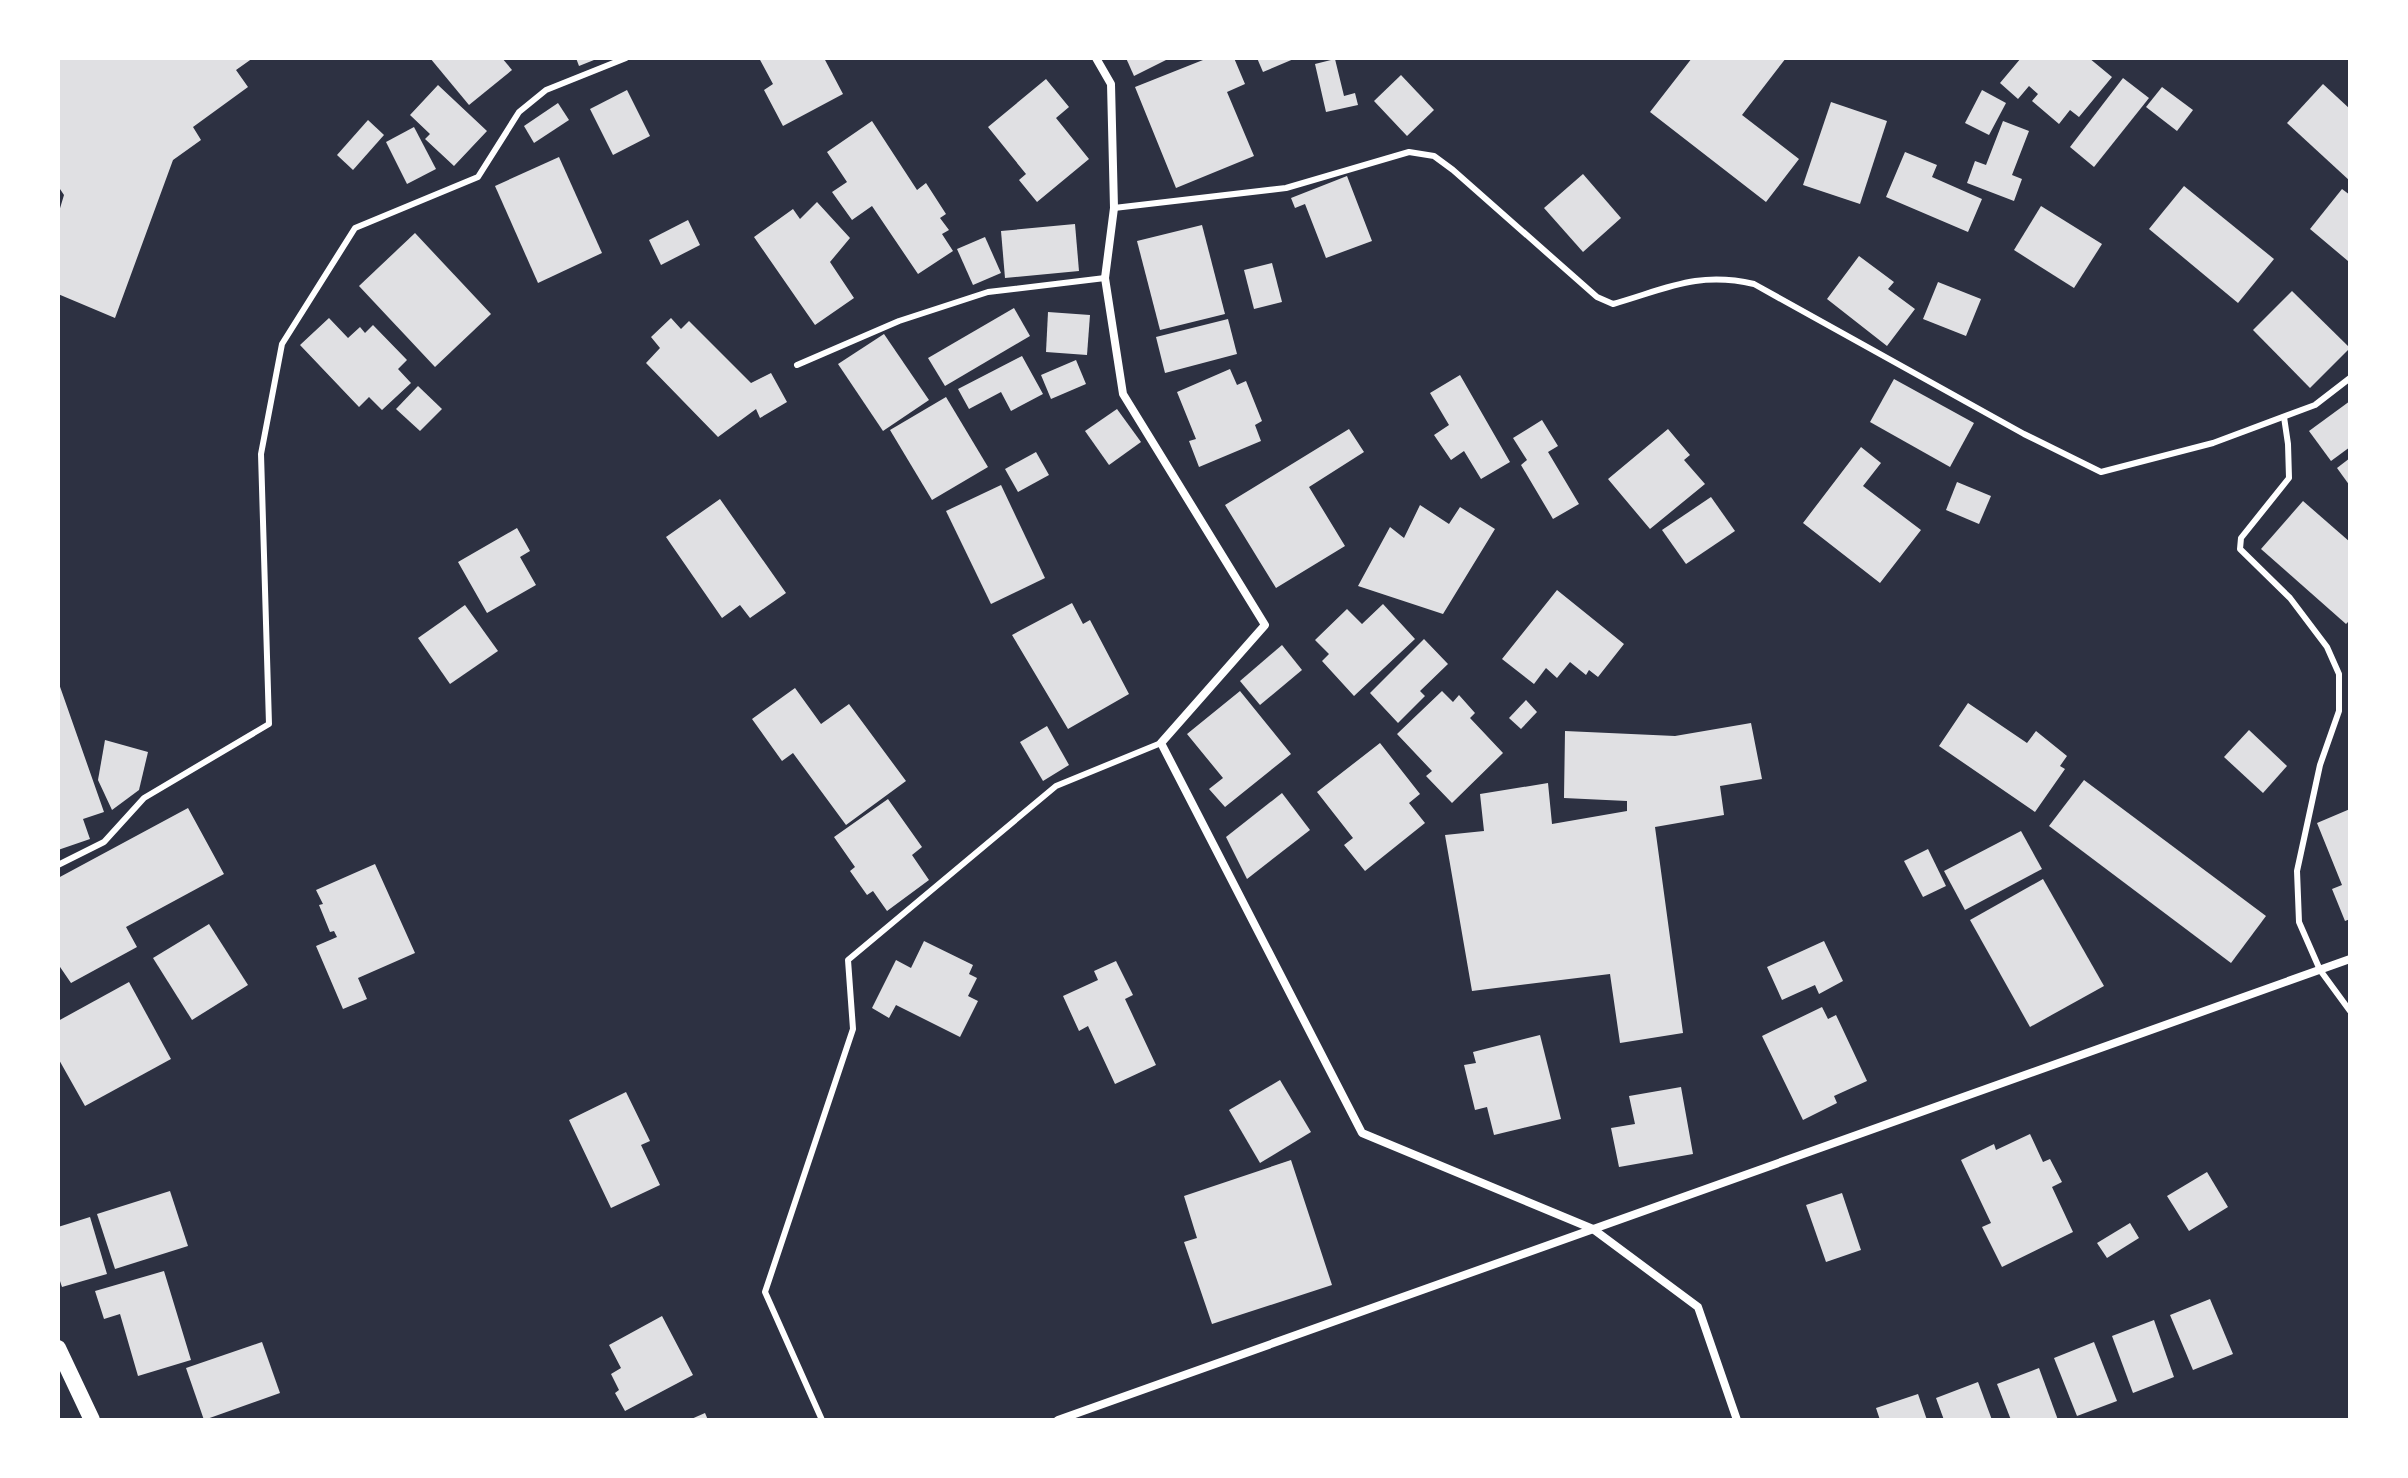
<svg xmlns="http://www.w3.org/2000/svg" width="2408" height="1478" viewBox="0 0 2408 1478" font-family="Inter,sans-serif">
<rect width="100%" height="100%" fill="#2d3142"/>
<g fill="#e0e0e3">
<polygon points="58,58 253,58 236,70 248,87 193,127 201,140 173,160 115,318 58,294 58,215 64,195 58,186"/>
<polygon points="430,58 502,58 512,70 469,105"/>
<polygon points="576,58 599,58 579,66"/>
<polygon points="759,58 824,58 843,94 783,126 764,90 773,84"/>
<polygon points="1126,58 1170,58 1134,76"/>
<polygon points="1208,58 1234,58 1245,84 1227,92 1254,156 1176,188 1135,87"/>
<polygon points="1257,58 1296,58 1263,72"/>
<polygon points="1692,58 1786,58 1742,115 1799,159 1766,202 1650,112"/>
<polygon points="2021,58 2089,58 2112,77 2079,117 2070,110 2059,124 2032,101 2038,94 2029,86 2018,99 2000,83"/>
<polygon points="1335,59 1344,96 1355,93 1358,105 1326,112 1315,64"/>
<polygon points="1401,75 1434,110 1407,136 1374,101"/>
<polygon points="2123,78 2149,98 2094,167 2070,147"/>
<polygon points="1046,79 1069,107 1056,118 1089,159 1037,202 1019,180 1026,174 988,127"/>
<polygon points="2323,84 2350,109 2350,181 2287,123"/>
<polygon points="438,85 487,131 454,166 425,139 430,134 410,115"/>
<polygon points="2162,87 2193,110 2177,131 2146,107"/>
<polygon points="627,90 650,136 613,155 590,109"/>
<polygon points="1982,90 2006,103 1989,135 1965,123"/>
<polygon points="1831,102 1887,121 1860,204 1803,185"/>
<polygon points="558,103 569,120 534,143 524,126"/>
<polygon points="368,120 384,135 353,170 337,155"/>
<polygon points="872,121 917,190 926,183 946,214 940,218 949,230 942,234 953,251 918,274 872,206 852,220 832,192 847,182 827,152"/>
<polygon points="2003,121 2029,131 2012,175 2022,179 2014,201 1967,183 1975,161 1986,165"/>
<polygon points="414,127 436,169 407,184 386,142"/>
<polygon points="1905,152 1937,165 1932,177 1982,199 1968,232 1886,197"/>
<polygon points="559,157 602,253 538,283 495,186"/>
<polygon points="1583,174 1621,218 1583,252 1544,208"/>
<polygon points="1347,176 1372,241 1326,258 1305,204 1295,208 1291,198"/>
<polygon points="2184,186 2274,259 2238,303 2149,229"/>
<polygon points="2342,189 2350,195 2348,261 2310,229"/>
<polygon points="817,202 850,238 830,262 854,298 815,325 754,237 793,209 800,219"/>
<polygon points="2041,206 2102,244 2074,288 2014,250"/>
<polygon points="688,220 700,245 661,265 649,240"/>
<polygon points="1075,224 1079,271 1005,278 1001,231"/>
<polygon points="1202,225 1225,314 1160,330 1137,241"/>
<polygon points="415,233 491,314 435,367 359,286"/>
<polygon points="985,237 1001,273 973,285 957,249"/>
<polygon points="1859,256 1894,282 1888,289 1915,309 1887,346 1827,299"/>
<polygon points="1272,263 1282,302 1254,309 1244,270"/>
<polygon points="1938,282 1981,299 1966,336 1923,319"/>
<polygon points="2292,291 2350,348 2310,388 2253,330"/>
<polygon points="1014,308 1030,336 945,386 928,358"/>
<polygon points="1048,312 1090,315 1087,355 1046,352"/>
<polygon points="329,318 348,338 360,327 365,333 373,325 407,360 398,369 411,383 382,410 369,397 359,407 300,345"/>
<polygon points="671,318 681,329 689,321 751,383 771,373 787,402 760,418 756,409 718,437 646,363 660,348 651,337"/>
<polygon points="1228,319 1237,354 1165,373 1156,337"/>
<polygon points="884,334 929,400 883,431 838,364"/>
<polygon points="1022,356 1043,394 1011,411 1001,392 969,409 958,389"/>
<polygon points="1076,360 1086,384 1051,399 1041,375"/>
<polygon points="1230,369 1237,385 1246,381 1262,421 1255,425 1261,441 1199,467 1189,441 1196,439 1177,392"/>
<polygon points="1460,375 1510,462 1481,479 1464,451 1451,460 1434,435 1449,425 1430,393"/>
<polygon points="1894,379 1974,423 1950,467 1870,422"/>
<polygon points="418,386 442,409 420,431 396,409"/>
<polygon points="946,397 988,467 932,500 890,430"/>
<polygon points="2350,401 2350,447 2331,461 2309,431"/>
<polygon points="1117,409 1141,442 1109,465 1085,431"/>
<polygon points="1542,420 1558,446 1548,452 1579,504 1553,519 1521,465 1527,460 1513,438"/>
<polygon points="1349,429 1364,452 1309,487 1345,546 1276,588 1225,505"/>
<polygon points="1668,429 1690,455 1684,460 1705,484 1650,529 1608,479"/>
<polygon points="1861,447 1881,463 1863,486 1921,530 1880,583 1803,523"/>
<polygon points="1036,452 1049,475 1018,492 1005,469"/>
<polygon points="2350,458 2350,486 2337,468"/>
<polygon points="1957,482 1991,496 1979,524 1946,510"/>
<polygon points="1001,485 1045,578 991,604 946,511"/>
<polygon points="1711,497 1735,531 1686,564 1662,530"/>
<polygon points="720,499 786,593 750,618 740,605 722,618 666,537"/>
<polygon points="2303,501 2350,542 2350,620 2346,624 2261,549"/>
<polygon points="1420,505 1449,524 1460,507 1495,529 1443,614 1358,586 1390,527 1404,538"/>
<polygon points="517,528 530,551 520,557 536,585 487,613 458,562"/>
<polygon points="1557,590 1624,644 1598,677 1589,670 1586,675 1570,662 1557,678 1546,668 1534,684 1502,659"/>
<polygon points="1072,603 1083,624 1090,620 1129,694 1068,729 1012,635"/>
<polygon points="1383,604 1415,639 1354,696 1322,661 1329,654 1315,640 1347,609 1362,624"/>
<polygon points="465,605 498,651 450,684 418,638"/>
<polygon points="1424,639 1448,664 1420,691 1425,696 1398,723 1370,693"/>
<polygon points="1282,645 1302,670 1260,705 1240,681"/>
<polygon points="58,681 104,812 83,819 90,839 58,850"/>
<polygon points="795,688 821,724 849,704 906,781 846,825 793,753 782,761 752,719"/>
<polygon points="1240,691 1291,754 1225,807 1209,789 1223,778 1187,734"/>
<polygon points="1442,691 1453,702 1459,695 1475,713 1470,718 1503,753 1452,803 1426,776 1432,771 1397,734"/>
<polygon points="1526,700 1537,712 1521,729 1509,718"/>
<polygon points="1968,703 2027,743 2036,731 2067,756 2060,766 2065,769 2035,812 1939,746"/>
<polygon points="1751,723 1762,779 1720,786 1724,815 1655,827 1683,1033 1620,1043 1610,974 1472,991 1445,835 1484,831 1480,794 1548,783 1552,824 1627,811 1627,801 1564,798 1565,731 1675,736"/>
<polygon points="1047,726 1069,765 1043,781 1020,742"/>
<polygon points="2249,730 2287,766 2263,793 2224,757"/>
<polygon points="105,740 148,752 139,790 112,810 98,780"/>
<polygon points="1380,743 1420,794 1409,803 1425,823 1365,871 1344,845 1353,838 1317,792"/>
<polygon points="2084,780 2266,916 2231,963 2049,826"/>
<polygon points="1282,793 1310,830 1247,879 1226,837"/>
<polygon points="888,799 922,847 912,855 929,880 887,911 873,891 867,895 850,871 855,867 834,837"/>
<polygon points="188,808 224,874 126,927 137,947 71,983 58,964 58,878"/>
<polygon points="2350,809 2350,919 2345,921 2332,889 2342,885 2317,823"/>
<polygon points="2021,831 2042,869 1965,910 1944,871"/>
<polygon points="1928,849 1946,886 1923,897 1904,861"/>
<polygon points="375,864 415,953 358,978 367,999 343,1009 316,946 337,937 334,931 330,932 319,905 323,904 316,890"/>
<polygon points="2043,879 2104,986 2030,1027 1970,920"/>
<polygon points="209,924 248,985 192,1020 153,958"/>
<polygon points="924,941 973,965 969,974 977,978 968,996 978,1001 960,1037 896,1005 889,1018 872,1008 896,960 911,968"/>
<polygon points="1824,941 1843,981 1819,994 1815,985 1782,1000 1767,967"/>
<polygon points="1116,961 1133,995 1125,999 1156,1065 1115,1084 1088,1026 1079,1031 1063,996 1098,980 1094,971"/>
<polygon points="129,982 171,1059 85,1106 58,1058 58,1021"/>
<polygon points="1822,1007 1828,1019 1836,1015 1867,1081 1834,1096 1837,1103 1803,1120 1762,1036"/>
<polygon points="1540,1035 1561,1119 1494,1135 1487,1107 1475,1110 1464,1065 1476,1063 1473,1052"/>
<polygon points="1280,1080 1311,1132 1260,1163 1229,1110"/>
<polygon points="1681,1087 1693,1154 1619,1167 1611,1128 1635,1124 1629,1096"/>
<polygon points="626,1092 650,1141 641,1145 660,1185 611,1208 569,1120"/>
<polygon points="2030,1134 2043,1162 2050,1159 2062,1182 2052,1187 2073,1232 2002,1267 1982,1227 1991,1223 1961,1160 1994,1144 1996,1150"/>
<polygon points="1291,1160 1332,1285 1212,1324 1184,1242 1197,1238 1184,1196"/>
<polygon points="2207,1172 2228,1207 2189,1231 2167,1196"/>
<polygon points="170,1191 188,1246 115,1269 97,1214"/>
<polygon points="1842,1193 1861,1250 1826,1262 1806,1205"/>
<polygon points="90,1217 107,1274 62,1287 58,1275 58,1227"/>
<polygon points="2130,1223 2139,1238 2107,1258 2097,1243"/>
<polygon points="164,1271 191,1360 138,1376 120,1314 104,1319 95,1291"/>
<polygon points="2210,1299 2233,1354 2193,1370 2170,1315"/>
<polygon points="662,1316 693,1375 625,1411 615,1393 619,1390 611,1374 621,1368 609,1345"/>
<polygon points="2154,1320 2174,1377 2133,1393 2112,1336"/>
<polygon points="262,1342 280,1393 204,1420 186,1368"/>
<polygon points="2094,1342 2117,1401 2077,1416 2054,1358"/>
<polygon points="2039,1368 2058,1420 2011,1420 1997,1384"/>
<polygon points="1978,1382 1992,1420 1944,1420 1936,1398"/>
<polygon points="1918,1394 1927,1420 1880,1420 1876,1408"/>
<polygon points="705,1413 708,1420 689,1420"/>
</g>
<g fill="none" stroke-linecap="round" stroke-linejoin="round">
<g stroke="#fff" stroke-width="6">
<path d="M1114,208L1286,188L1409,152L1434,156L1453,170L1597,297L1613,304C1666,289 1697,271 1754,284L2024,434L2101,472L2213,443L2315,405L2350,378"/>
<polyline points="797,365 899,321 988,292 1105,278"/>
<polyline points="2284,417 2288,444 2289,478 2241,538 2240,549 2290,598 2327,647 2339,674 2339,711 2320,765 2297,871 2299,922 2320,970 2350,1011"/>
<polyline points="58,865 104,842 144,798 269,724 261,454 282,344 355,228 478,177 519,112 546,90 626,58"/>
<polyline points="822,1420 765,1292 853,1029 848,960 1056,786 1161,743"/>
</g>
<g stroke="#fff" stroke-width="8">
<polyline points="1096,58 1111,84 1114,208 1105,278 1123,394 1265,625 1161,743 1362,1133 1593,1229 1698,1307 1737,1420"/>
<polyline points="1058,1420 2350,959"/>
</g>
<polyline stroke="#fff" stroke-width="16" points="58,1348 92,1420"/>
</g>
<rect width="2408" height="1478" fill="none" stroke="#ffffff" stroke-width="120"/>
</svg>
